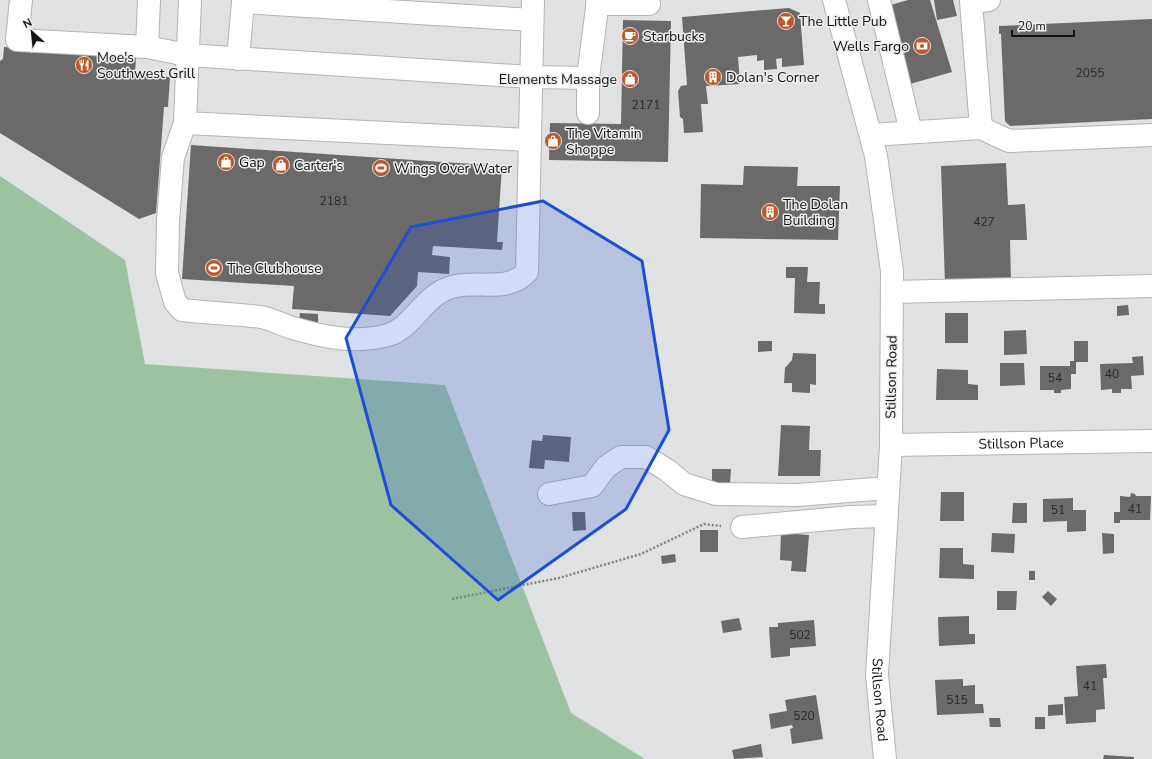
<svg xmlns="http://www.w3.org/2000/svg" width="1152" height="759" viewBox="0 0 1152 759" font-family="'Nunito Sans',sans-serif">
<rect width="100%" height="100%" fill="#dfe1e2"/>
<polygon fill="#9dc2a1" points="0,176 125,260 145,364 445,385 571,713 645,759 0,759"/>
<g fill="#6b6a69">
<polygon points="908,0 930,0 952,72 910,84 887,6"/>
<polygon points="934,0 953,0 957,16 937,20"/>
<polygon points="789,8 800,13 804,65 782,67 782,58 776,59 777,69 764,70 764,60 757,61 757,55 738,57 740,84 706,86 708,104 701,104 703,132 684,133 683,119 680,117 678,91 681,86 687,85 682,17"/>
<polygon points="1152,19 1152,119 1010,126 1005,121 1001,34 999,34 999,26"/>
<polygon points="623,20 671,21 668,162 549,160 550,123 621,124"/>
<polygon points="4,47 136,56 135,75 170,77 168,107 164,107 156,213 139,219 0,133 0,61 3,59"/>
<polygon points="191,145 502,166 497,242 503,242 502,250 433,246 432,255 450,257 449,274 418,272 417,286 390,316 292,309 294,286 182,279"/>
<polygon points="1006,163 1008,205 1025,204 1027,240 1010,240 1011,281 945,284 941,166"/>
<polygon points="744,166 798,167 797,186 840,186 838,240 700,238 701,184 743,185"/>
<polygon points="786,267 808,267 807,282 820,282 819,304 825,304 825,314 794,313 795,278 786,278"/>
<polygon points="1128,305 1129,315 1117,316 1117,306"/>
<polygon points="300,313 318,314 318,323 299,322"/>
<rect x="945" y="313" width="23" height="30"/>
<polygon points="1026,330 1027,354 1004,355 1004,331"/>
<polygon points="758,341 772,341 772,351 758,352"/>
<polygon points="1074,341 1088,341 1088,362 1076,362 1076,374 1071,374 1071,389 1061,390 1061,393 1054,393 1054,390 1040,390 1040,366 1070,366 1070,361 1074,361"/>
<polygon points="793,353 816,354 816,385 810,384 810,393 792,392 792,383 784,383 785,368 792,360"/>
<polygon points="1143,356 1144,375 1131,376 1132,389 1121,389 1121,393 1112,393 1112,389 1101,390 1100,364 1133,363 1132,357"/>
<polygon points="1000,363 1024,363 1025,385 1000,386"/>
<polygon points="937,369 968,370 968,384 978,385 978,400 936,400"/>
<polygon points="781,425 810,426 809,450 821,450 820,476 778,476"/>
<polygon points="543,435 571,437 569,462 545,460 544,469 529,468 532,440 542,441"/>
<polygon points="712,469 731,469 730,484 712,483"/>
<polygon points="941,492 964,492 964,521 940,521"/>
<polygon points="1131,493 1135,494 1136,496 1151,496 1150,520 1120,520 1120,523 1114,523 1114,512 1120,512 1120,496 1130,497"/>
<polygon points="1073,498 1073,510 1086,510 1086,531 1067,532 1067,521 1043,522 1043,499"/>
<polygon points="1013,503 1027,503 1027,523 1012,523"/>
<polygon points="572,512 585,512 586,530 573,531"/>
<rect x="700" y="530" width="18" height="22"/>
<polygon points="781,533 809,535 806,572 791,571 792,561 780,560"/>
<polygon points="992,533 1015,534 1014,553 991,552"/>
<polygon points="1102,533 1114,534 1114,553 1103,554"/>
<polygon points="940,548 963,548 963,564 974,565 974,579 939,578"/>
<polygon points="675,554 676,562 662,564 661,556"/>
<rect x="1029" y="571" width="6" height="9"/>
<polygon points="997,591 1017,591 1016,610 997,610"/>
<polygon points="1048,591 1057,599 1051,606 1042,597"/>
<polygon points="969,616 969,634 975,634 975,644 939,646 938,617"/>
<polygon points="739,618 742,630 723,633 721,621"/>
<polygon points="814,620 816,646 790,648 790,656 771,658 769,627 778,627 778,623"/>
<polygon points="1106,664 1107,678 1103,678 1105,709 1096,710 1096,722 1066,724 1064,697 1078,696 1076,666"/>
<polygon points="963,679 963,686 975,685 975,704 983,704 984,713 937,715 935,680"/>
<polygon points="816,695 823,739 792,744 790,729 793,728 792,725 771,729 769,714 787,711 785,700"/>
<polygon points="1063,704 1063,715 1048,716 1048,705"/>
<rect x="1035" y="717" width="10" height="12"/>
<polygon points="989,718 1000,718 1001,727 990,727"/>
<polygon points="761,744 763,757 734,759 732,750"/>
<polygon points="1104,755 1134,757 1134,759 1103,759"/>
</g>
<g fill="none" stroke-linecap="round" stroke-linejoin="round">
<g stroke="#b3b4b6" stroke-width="24">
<g id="minor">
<polyline points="21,0 17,40 147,47 187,55 531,77 588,78"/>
<polyline points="190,0 185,123 530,140"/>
<polyline points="879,0 911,132"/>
<polyline points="597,4 649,4"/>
<polyline points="147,47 149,0"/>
<polyline points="238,59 243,2 532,20"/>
<polyline points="588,113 588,78 598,0"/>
<path d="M185,123L173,157L168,221L167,273L175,302L182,310C208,313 235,314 261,317C272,319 282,325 293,328C323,337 356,344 388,335C414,328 424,292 456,286C480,281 509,292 527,272L533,0"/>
<polyline points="981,128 1009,141 1152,135"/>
<polyline points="871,135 981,128 971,2 989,0"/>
<polyline points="892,292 1152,286"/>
<path id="s1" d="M891,445L1152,441"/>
<polyline points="549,494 592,486 606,467 621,457 646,457 667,470 684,484 716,494 797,495 888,488"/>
<polyline points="742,527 852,517 886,516"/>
</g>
</g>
<g stroke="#b3b4b6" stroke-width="24">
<g id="major">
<path id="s2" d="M834,0L876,156L892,271L891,445L877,675L885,759"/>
</g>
</g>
<polyline stroke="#818384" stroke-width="2.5" stroke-dasharray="2 2" stroke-linecap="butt" points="452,599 559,578 641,554 704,524 721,526"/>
<use href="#minor" stroke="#fff" stroke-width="22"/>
<use href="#major" stroke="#fff" stroke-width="22"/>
</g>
<path fill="#1d4ed8" fill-opacity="0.2" stroke="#1d4ed8" stroke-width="3" stroke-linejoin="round" d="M543,201L642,261L669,430L626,509L498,600L391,505L346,338L411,227Z"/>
<defs>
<g id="bar-disc" transform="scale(0.9)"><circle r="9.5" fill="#be572d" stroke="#eceeef"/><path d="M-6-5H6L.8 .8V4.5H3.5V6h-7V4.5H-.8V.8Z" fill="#fff"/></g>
<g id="cafe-disc" transform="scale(0.9)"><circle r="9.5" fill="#be572d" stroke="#eceeef"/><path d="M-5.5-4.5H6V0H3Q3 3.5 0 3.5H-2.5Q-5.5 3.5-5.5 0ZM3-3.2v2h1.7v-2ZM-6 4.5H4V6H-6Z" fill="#fff"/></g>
<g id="bank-disc" transform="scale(0.9)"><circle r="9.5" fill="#be572d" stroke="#eceeef"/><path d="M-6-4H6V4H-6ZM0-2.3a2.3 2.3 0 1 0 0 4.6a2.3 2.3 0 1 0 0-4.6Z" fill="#fff"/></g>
<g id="restaurant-disc" transform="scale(0.9)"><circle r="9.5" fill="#be572d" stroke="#eceeef"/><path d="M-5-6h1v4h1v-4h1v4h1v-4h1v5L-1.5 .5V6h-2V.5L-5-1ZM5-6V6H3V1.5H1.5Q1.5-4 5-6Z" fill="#fff"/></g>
<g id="building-disc" transform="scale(0.9)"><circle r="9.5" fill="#be572d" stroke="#eceeef"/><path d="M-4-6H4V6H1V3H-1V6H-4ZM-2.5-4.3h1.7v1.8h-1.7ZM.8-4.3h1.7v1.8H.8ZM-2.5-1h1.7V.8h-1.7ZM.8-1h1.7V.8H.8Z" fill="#fff"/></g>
<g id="shop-disc" transform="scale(0.9)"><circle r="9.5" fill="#be572d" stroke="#eceeef"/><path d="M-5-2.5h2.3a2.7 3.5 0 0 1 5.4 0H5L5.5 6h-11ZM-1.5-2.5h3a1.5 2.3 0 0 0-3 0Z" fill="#fff"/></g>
<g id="stadium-disc" transform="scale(0.9)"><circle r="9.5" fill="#be572d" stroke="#eceeef"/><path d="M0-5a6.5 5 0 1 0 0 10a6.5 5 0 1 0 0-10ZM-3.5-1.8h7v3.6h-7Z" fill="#fff"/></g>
</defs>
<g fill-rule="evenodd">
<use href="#bar-disc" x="786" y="21"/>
<use href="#cafe-disc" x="630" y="36"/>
<use href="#bank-disc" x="922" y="46"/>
<use href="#restaurant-disc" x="84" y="65"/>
<use href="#building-disc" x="713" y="77"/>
<use href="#shop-disc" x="630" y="79"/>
<use href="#shop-disc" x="553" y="141"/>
<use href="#shop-disc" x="226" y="162"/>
<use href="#shop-disc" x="281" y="165"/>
<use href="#stadium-disc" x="381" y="168"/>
<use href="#building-disc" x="770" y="212"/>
<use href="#stadium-disc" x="214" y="268"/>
</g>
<g text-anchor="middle" stroke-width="3" stroke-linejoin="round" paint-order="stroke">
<g font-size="12" fill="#282928">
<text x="1090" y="77">2055</text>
<text x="646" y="109">2171</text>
<text x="334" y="205">2181</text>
<text x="984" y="226">427</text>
<text x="1112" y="378">40</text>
<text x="1055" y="382">54</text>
<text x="1135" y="513">41</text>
<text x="1058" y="514">51</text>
<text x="800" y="639">502</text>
<text x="1090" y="690">41</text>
<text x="957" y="704">515</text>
<text x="804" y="720">520</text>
</g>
<g font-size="14" fill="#121313" stroke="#eceeef" text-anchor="start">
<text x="799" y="26">The Little Pub</text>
<text x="643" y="41">Starbucks</text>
<text x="909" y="51" text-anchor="end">Wells Fargo</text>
<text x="97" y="62">Moe's<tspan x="97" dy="16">Southwest Grill</tspan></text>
<text x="726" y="82">Dolan's Corner</text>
<text x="617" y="84" text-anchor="end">Elements Massage</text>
<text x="566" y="138">The Vitamin<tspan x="566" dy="16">Shoppe</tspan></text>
<text x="239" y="167">Gap</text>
<text x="294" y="170">Carter's</text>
<text x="394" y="173">Wings Over Water</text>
<text x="783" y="209">The Dolan<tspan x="783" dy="16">Building</tspan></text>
<text x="227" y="273">The Clubhouse</text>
</g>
<g font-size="14" fill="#121313" stroke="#eceeef">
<text transform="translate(891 377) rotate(-89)" y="5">Stillson Road</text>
<text dy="5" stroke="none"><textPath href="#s1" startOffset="130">Stillson Place</textPath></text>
<text dy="5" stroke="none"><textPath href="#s2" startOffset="707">Stillson Road</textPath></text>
</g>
</g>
<g transform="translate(32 32) rotate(333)" stroke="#eceeef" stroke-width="3" paint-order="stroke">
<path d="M0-3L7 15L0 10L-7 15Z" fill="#121313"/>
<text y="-6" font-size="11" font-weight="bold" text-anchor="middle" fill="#121313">N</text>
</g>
<path d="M1012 30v6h62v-6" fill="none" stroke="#121313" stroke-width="2"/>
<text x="1018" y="30" font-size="12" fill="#121313" stroke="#eceeef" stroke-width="3" paint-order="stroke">20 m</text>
</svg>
